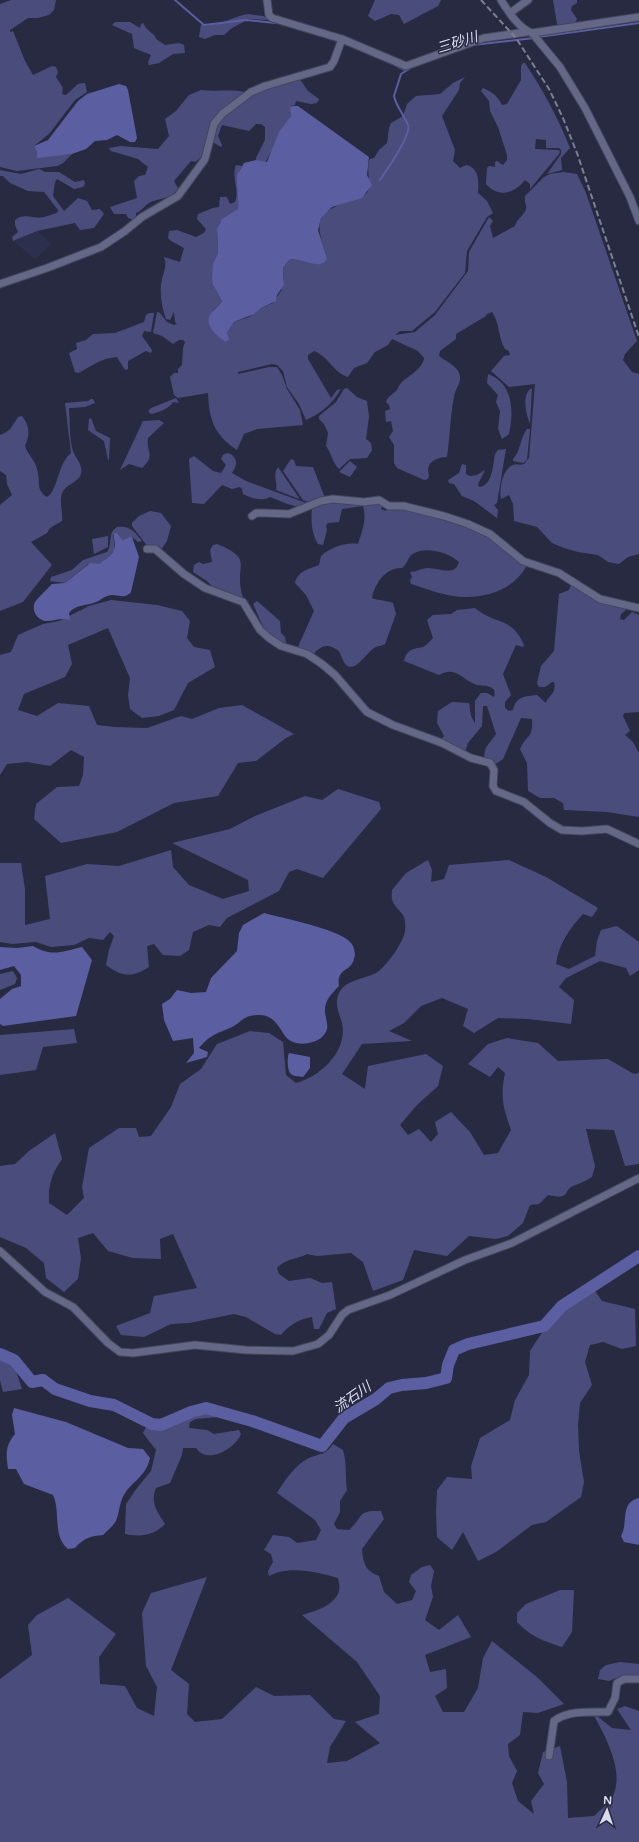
<svg xmlns="http://www.w3.org/2000/svg" width="639" height="1842" viewBox="0 0 639 1842" font-family="'Varela Round','Noto Sans JP',sans-serif">
<rect width="100%" height="100%" fill="#282a42"/>
<polygon fill="#2d2f4e" points="37,231 51,244 35,259 13,241"/>
<g fill="#4a4d7c">
<polygon points="11,0 56,0 54,10 49,15 38,18 28,18 10,30 10,32 13,31 25,61 33,75 52,66 56,67 58,72 56,77 63,88 62,94 66,95 78,84 85,83 87,92 75,100 49,134 34,146 37,152 37,156 72,154 63,163 57,166 17,171 0,167 0,4"/>
<polygon points="375,0 441,0 438,6 404,24 399,15 391,14 375,21 368,16"/>
<polygon points="553,0 577,0 577,3 572,6 571,10 577,19 575,24 559,26 557,24"/>
<path d="M248,14L263,16L267,18V20L249,19L232,28L224,35H215L205,39L199,37L201,24C212,30 236,15 248,14Z"/>
<polygon points="115,22 130,22 140,28 141,24 143,23 146,28 155,36 156,39 165,45 179,43 184,45 185,53 173,54 159,63 149,65 148,62 151,55 134,48 132,34 112,25"/>
<path d="M523,63H525C543,90 558,118 570,148L561,158L562,170L547,174L561,154V150L559,148H546V140L536,139L535,149L558,150L560,151L559,154L530,189V184L525,180C514,194 498,198 486,184L487,168L489,166L495,167V162L497,161L503,165L507,160V155L498,127L490,111L489,101L481,91L483,88C492,92 497,95 502,105L507,104L521,80V66Z"/>
<path d="M465,77L460,83L459,90L442,116L455,150L453,161L460,168L466,165C479,167 479,182 478,193L487,201L493,213L487,217L467,251L465,273L435,312L412,331H400L395,335L415,332L435,315L468,271L469,252L489,217L493,221L490,226L493,238L515,226C517,218 524,216 526,209C527,205 524,201 525,196L544,177L550,174L564,172L577,174L586,193L637,341L625,354L623,360L632,372L639,374V554L628,557L619,564L608,562L598,555L578,552L564,548L552,543L537,527L514,521L513,504L509,495L501,499C499,490 502,471 511,466C515,463 520,466 524,464L529,458L535,384L509,387L491,371L504,356L510,355L509,351L505,349C498,338 500,323 492,312L487,314L486,316L456,334V339L440,351L439,356C445,361 454,364 458,371C464,382 455,388 454,397C450,417 450,437 447,457C440,457 429,460 428,469C428,474 430,474 428,479L424,480L397,468L394,463V445L389,437L393,431L391,421L386,422L385,411L390,409L389,405L386,402C388,396 392,395 396,391C398,389 399,385 401,383C409,375 422,370 424,358L418,351L392,339L388,345L375,352L367,363L354,368L348,377C334,373 328,356 314,351L308,355V359L331,398L337,390L341,389C332,404 322,413 306,420L299,404L287,387L283,371L277,365L272,364L238,372V374L269,367H277L282,375L287,389L300,410L303,425L257,429L244,434L237,450C214,435 209,419 208,393L178,398L174,395L170,377L174,373H178V369L182,365L183,348L185,342L183,340H179L173,344L162,336L153,333L157,312L160,313L167,322L174,325L177,324L175,322L174,312L170,320L166,319C162,308 160,296 161,285C162,275 168,266 164,257L180,262L184,248L171,241L168,238L169,231L177,230L196,237L204,233L206,229L197,219L198,214L213,208L219,207L220,197H227L230,204L235,202C240,189 231,178 236,165L242,166L237,176L239,190L238,209L220,222L217,228L218,253L213,263V285L222,301L213,311L227,333L234,322L249,317L261,308L273,303L281,291L284,280L283,268L289,260L297,259L322,264L327,258C316,223 312,214 351,200C355,198 363,197 366,194C373,187 365,170 370,159L374,158L379,150L387,143L389,128L391,123L403,116L407,104L416,96L440,94L453,83Z"/>
<polygon points="299,78 308,91 319,99 317,103 311,104 296,101 295,105 291,106 291,116 265,163 256,160 256,158 265,140 265,127 261,124 256,124 249,131 222,125 218,136 222,145 221,147 211,141 215,124 253,93"/>
<path d="M201,90C216,92 231,89 245,92L220,113L203,156L195,162L191,161L174,181L178,188C173,199 158,198 149,203C144,206 142,211 136,213V219L133,220L128,218L126,214H114L110,207L137,198L134,181L139,176L145,175L148,167L138,159L111,151L109,148L120,146L158,149L169,136L165,119L176,111L189,95Z"/>
<path d="M39,169L45,172H59L75,182L84,180L85,184L83,187L74,189L57,179L55,182L53,196L64,211L78,198L87,201L92,210L100,209L104,214L94,228L80,230L75,223L37,231L13,241L12,237L18,232L15,225V220C25,212 34,220 44,217C49,216 52,214 57,213L58,210L44,192L28,191L10,183L3,176H0V170L21,174Z"/>
<path d="M149,313H154L151,332L144,331L142,336L152,350L151,353L146,351L128,361V369L125,370L117,357C98,359 93,366 78,373L75,372L69,353L77,349L76,343L86,340L93,334L115,333L144,322L146,315Z"/>
<path d="M488,374C513,383 514,411 509,434L502,439L498,429L500,411L496,402L498,395L487,383Z"/>
<path d="M347,388L357,397L367,401L369,417L366,439L371,443L372,450L367,458L350,459L339,469C332,462 332,454 326,446L328,433L324,424L319,419V416L336,402L344,389Z"/>
<path d="M532,388L530,424C526,414 521,394 532,388Z"/>
<path d="M176,398L179,403L173,402C169,409 159,412 151,414L148,411L151,408Z"/>
<path d="M91,399H93L95,403L85,407L69,408C70,420 69,440 73,451C76,459 83,464 81,474C79,482 66,484 62,493C59,503 63,511 62,521L50,528L47,533L31,542L52,565L23,602L0,611V505L12,495L7,484L6,475L0,471V435C11,431 12,426 18,417L22,416C30,426 30,435 25,446C28,455 35,460 37,469C41,481 35,490 47,497C58,491 57,465 71,453L65,403L88,401Z"/>
<polygon points="91,418 96,431 110,438 109,459 108,460 104,441 88,430 89,419"/>
<path d="M159,420L164,423L148,438C146,453 156,455 142,468L129,464L120,470L143,421Z"/>
<path d="M527,429H530L527,460L523,463L513,461V459C521,451 520,438 527,429Z"/>
<path d="M506,449L497,503L494,505L498,510L497,518L474,501L462,496L454,484L449,483L448,480L459,473L462,464L466,465V474L470,476L477,475L485,470L478,484L479,487C493,486 493,463 495,454L498,450Z"/>
<path d="M227,453L231,454C239,461 236,466 232,473L246,481L309,504C297,511 282,501 270,497C261,502 252,498 243,494L242,489L240,487L232,489L222,485L204,504L192,503L189,459L194,456L213,471L221,473L226,465L221,459L223,455Z"/>
<polygon points="291,459 294,460 296,466 313,467 325,498 311,503 303,500 283,471"/>
<polygon points="350,461 357,467 350,477 339,472"/>
<path d="M278,467L299,498V499L276,490C278,482 272,475 278,467Z"/>
<path d="M374,501L384,504L381,509L386,511L388,507C422,509 457,519 488,535C502,542 514,555 527,565L526,567C512,592 480,600 453,596C439,594 424,588 411,584L410,580L412,577L410,572C416,572 422,568 428,568C439,568 455,577 459,562C449,552 423,545 411,555C408,559 406,565 402,568C386,567 375,583 372,598C379,601 386,600 393,603L396,614L385,644C382,646 377,646 374,648C366,653 356,673 346,665C343,662 341,655 339,651C324,640 319,649 309,658L305,657L297,649L314,611L306,595L295,583C298,571 309,569 319,565L321,556C330,548 345,542 358,544C362,531 367,521 363,506L342,509L339,522L328,523L326,526L327,530L323,545L318,544C311,533 311,519 312,506L320,503Z"/>
<polygon points="150,511 161,513 171,526 167,541 158,554 151,551 132,526 132,523 139,516"/>
<path d="M117,527C130,525 135,532 142,541L138,542L131,536L123,540L117,533L113,535L115,550L102,564H88L65,583L50,581L51,577L72,570L83,560L107,552C113,544 107,533 117,527Z"/>
<polygon points="108,536 108,547 94,554 92,539"/>
<path d="M217,544C256,560 233,564 243,597L235,599L214,588L207,581L193,572L194,565L199,562L203,564L212,562L210,550L213,545Z"/>
<path d="M571,585L624,606L626,610L621,614L620,619L624,620L632,612L639,615V712L624,713L623,716L630,731L625,735L633,742L639,753V817L607,812L564,810L563,803L554,798H540L528,791L527,763L520,749C527,733 533,740 532,719L521,718L503,759L494,765L485,761C482,747 490,744 496,734L487,706H483L482,726L468,743L465,752L441,740L444,736L437,723L438,711L452,702L469,703L471,716L475,723V701L481,693H487L494,697C498,685 484,686 477,685C463,681 457,665 439,675L404,661C407,649 413,649 423,647C427,645 430,641 433,638L427,620L433,615L451,614L457,610L475,608C494,625 512,616 524,645L523,647L516,645L503,674L511,695L505,702V708L509,711L513,710C516,697 524,696 537,695L546,703C548,695 557,694 554,682H552L545,687H539L537,683L541,666L554,651L559,594L569,590Z"/>
<polygon points="111,600 157,605 182,611 190,621 187,638 194,647 210,650 215,667 188,683 174,710 159,716 142,718 130,709 128,695 130,678 108,628 68,645 72,664 65,677 24,694 18,710 37,716 58,703 89,706 97,725 115,727 147,728 181,716 192,719 219,708 242,705 294,734 286,738 256,761 238,763 218,796 174,803 117,832 61,843 34,819 36,804 57,787 79,786 83,775 84,757 71,750 50,766 27,762 7,764 0,775 0,655 11,652 18,635 43,624 59,621 89,606"/>
<polygon points="257,601 280,621 281,633 285,637 287,647 265,631 253,604"/>
<path d="M338,789L379,802L381,809L323,878L297,869L289,872L279,891L227,918L220,927L209,925L193,932L189,950L180,956L163,955L154,944L147,946L149,967C132,978 122,977 106,965L109,950L114,936L110,932L103,940L89,938L74,945L51,947L36,942L12,944L0,942V863H21L25,889V925L50,919L45,876L87,864L119,866L171,850L173,867L189,885L223,899L249,891L248,880L172,843L230,829L255,816L305,796L322,800Z"/>
<path d="M428,860L432,870L431,882L444,879L449,865L509,860L546,877L598,908L592,917L583,914C569,929 559,944 556,964L569,969L595,956L597,941L601,930L617,926L639,942V970L630,976L626,968L600,961L566,978L559,987L574,1000L571,1024L528,1019L498,1018L474,1033L463,1026L468,1009L442,998L421,1006L404,1023L389,1031L412,1041L362,1044L342,1074L365,1089L368,1066L426,1054L443,1066L438,1086L416,1106L400,1125L408,1135L419,1129L431,1142L438,1134L435,1122L451,1112L470,1132L484,1155L498,1153L511,1130C503,1107 500,1097 505,1073L498,1067L490,1077L468,1064L488,1044L507,1038L538,1043L558,1061L608,1059L634,1074L639,1073V1164L625,1166L614,1130L586,1129L595,1166L592,1177C586,1181 580,1183 573,1186C562,1191 572,1200 548,1195L539,1204L530,1205L523,1223L508,1236L496,1239L469,1236L447,1256L414,1250L403,1280L373,1291L363,1262L351,1253L317,1256L307,1254C296,1260 286,1258 277,1268L279,1274L289,1281L310,1278L322,1283L332,1282L336,1309L327,1313L319,1329H314L312,1317C299,1319 289,1325 281,1335L275,1334L246,1317L234,1314L189,1323L171,1324L144,1337L121,1335L116,1326L150,1313L154,1296L197,1288L173,1234L160,1239L161,1259L133,1258L108,1251L93,1233L78,1238L81,1258L78,1279L64,1292L46,1278L44,1263L26,1248L0,1237V1166L15,1164L29,1151L55,1133L62,1159C52,1173 48,1185 49,1203L67,1215L84,1198L82,1187L89,1148L119,1128H136L139,1137L151,1136L171,1107L180,1084L201,1069L217,1044L250,1031L269,1033L283,1042L286,1075L296,1083C321,1076 348,1051 342,1023C339,1012 334,1005 339,993C345,980 364,979 376,973C385,968 404,942 405,931C407,911 399,914 393,902C391,899 392,893 392,890L406,873Z"/>
<polygon points="13,971 17,978 15,984 0,990 0,974"/>
<polygon points="74,1029 77,1043 43,1047 36,1070 0,1075 0,1035"/>
<polygon points="595,1291 602,1301 635,1309 636,1346 622,1349 603,1342 590,1345 585,1362 592,1385 580,1403 578,1424 579,1451 584,1482 581,1497 546,1522 532,1525 496,1552 478,1561 463,1532 452,1550 437,1537 436,1512 437,1490 447,1477 472,1479 471,1466 480,1438 510,1420 515,1400 529,1375 530,1351 545,1328 564,1307 586,1294"/>
<polygon points="0,1350 11,1356 22,1389 3,1392 0,1380"/>
<path d="M206,1408L213,1411L219,1417L196,1419L190,1422L189,1428L207,1430L214,1434L239,1430L241,1434C235,1449 207,1465 196,1448H183L182,1455L170,1483L156,1488C150,1503 157,1511 165,1524C154,1536 140,1537 125,1534L126,1504L137,1488L151,1471L156,1450L143,1433L146,1427L156,1425L175,1416Z"/>
<path d="M333,1444L343,1450C347,1463 345,1476 347,1490L340,1501V1512L334,1524L337,1529L349,1530C364,1516 357,1510 381,1511L384,1519L362,1549C363,1562 365,1571 379,1576L384,1592L397,1604L412,1600L416,1591L409,1582L411,1575L422,1567L430,1565L434,1571L431,1586L433,1597L425,1620L439,1630L458,1615L471,1637L425,1655L430,1672L446,1669L447,1688L435,1696L443,1712H464L478,1688L483,1658L492,1641L538,1678L564,1704L538,1713L523,1712L520,1735L508,1744L509,1756L517,1771L512,1783L518,1801L534,1814L531,1801L544,1784L538,1773L543,1752L560,1746L567,1782L568,1818L594,1816C600,1810 610,1803 613,1796C625,1770 604,1734 592,1712L612,1728L631,1730L617,1709L625,1706L639,1711V1842H0V1679L32,1655L28,1625L37,1615L68,1598L116,1634L99,1657L100,1684L125,1686L137,1708L154,1716L157,1687L146,1666L142,1613L151,1593L207,1577L171,1670L189,1684L187,1714L195,1722L222,1719L256,1687L274,1696L310,1695L334,1719L346,1721L330,1747L327,1763L347,1761L380,1743L355,1722L379,1714L380,1696L357,1662L302,1615C315,1611 334,1606 339,1591C340,1588 339,1582 338,1578C318,1572 289,1565 269,1576L268,1571L273,1562L271,1554L264,1550L273,1535L289,1537L297,1543L316,1540L321,1530L315,1520L277,1493C285,1480 295,1465 309,1458C320,1453 325,1456 333,1444Z"/>
<path d="M560,1590H574L572,1632L562,1647C543,1641 530,1636 517,1622V1613L526,1604Z"/>
<polygon points="620,1662 639,1664 639,1675 624,1675 609,1681 598,1679 600,1670 606,1665"/>
</g>
<g fill="#5b5ea0">
<polygon points="119,84 126,86 128,90 137,138 135,142 130,142 117,135 107,140 95,141 86,149 72,154 37,158 37,152 34,146 48,140 78,101 87,94"/>
<path d="M292,106H298L369,157L367,175L372,185L362,198L332,207L321,218L318,230L327,258C322,273 300,256 289,260L283,268L284,285L277,295L276,301L261,308L254,314L234,322L227,333L229,339L226,342C218,337 204,326 210,315C213,310 219,306 222,301L213,285L212,279L213,263L218,253L217,228L222,219L238,209C239,201 236,178 237,175C239,171 242,167 244,163L256,160L267,162L279,132L291,116L290,108Z"/>
<path d="M114,533H117L123,540L131,536L132,537L139,557L131,592C124,601 116,592 107,596C103,597 100,601 96,602C87,606 76,604 69,613L70,620C61,617 55,621 46,621C37,620 31,610 35,602C37,599 49,587 52,584L65,583L90,563L100,564C105,559 115,554 115,546C115,541 113,537 114,533Z"/>
<path d="M264,913C282,918 339,929 350,942C354,945 356,954 354,959C351,972 336,968 339,986C332,993 324,1001 325,1012C326,1022 331,1029 322,1037C313,1045 293,1047 285,1036C278,1025 273,1015 259,1015C243,1015 242,1022 232,1027C216,1034 210,1035 199,1048L208,1052L207,1057L186,1063L194,1053L193,1038L173,1041L164,1020L162,1004L170,999L177,990L191,993L206,992L211,978L237,951L239,933L243,925Z"/>
<path d="M33,946C52,957 61,952 82,947L92,960L76,1016L3,1026L0,1024V999L12,989L21,986V975L14,966L0,970V947L17,948Z"/>
<path d="M289,1053L310,1057V1068L303,1077C299,1076 294,1077 291,1074C287,1071 287,1057 289,1053Z"/>
<path d="M14,1408L66,1422L128,1448L143,1449L150,1458C146,1478 129,1482 122,1499C119,1506 119,1514 116,1521C113,1526 107,1531 103,1535C90,1536 84,1538 75,1548L68,1549C52,1536 61,1512 53,1495L24,1484L16,1469H8C6,1454 5,1446 15,1434L12,1415Z"/>
<path d="M639,1498V1545L624,1542L621,1536C629,1522 619,1503 639,1498Z"/>
</g>
<g fill="none" stroke-linecap="round" stroke-linejoin="round">
<g stroke="#5b5ea0" stroke-width="2">
<polyline points="175,0 204,25 246,20 275,23"/>
<polyline points="538,37 639,23"/>
<polyline points="473,45 534,38"/>
<polyline points="395,65 405,70"/>
<path d="M380,180C386,171 412,135 408,125C404,115 396,106 394,96L401,74L409,69"/>
</g>
<polyline stroke="#5b5ea0" stroke-width="12" points="0,1354 14,1360 32,1382 43,1380 55,1389 90,1401 114,1405 152,1424 161,1425 191,1412 206,1408 252,1421 322,1446 344,1418 376,1399 389,1388 402,1385 426,1383 446,1378 448,1365 454,1350 468,1344 544,1326 562,1306 639,1256"/>
<g stroke="#44465d" stroke-width="9">
<g id="minor">
<polyline points="267,0 269,15 272,18 342,39 406,66 484,38 527,32"/>
<path d="M501,0C508,11 519,29 532,33L560,67L585,108L630,197L639,221"/>
<polyline points="510,13 528,0"/>
<polyline points="532,33 639,17"/>
<polyline points="0,284 47,268 101,247 125,231 142,217 178,196 205,159 214,124 222,114 251,92 265,86 330,67 334,61 342,39"/>
<polyline points="252,516 256,513 263,513 289,514 321,501 333,499 364,502 379,500 389,506 404,506 444,516 468,524 490,534 523,561 559,573 600,599 639,608"/>
<polyline points="147,549 155,549 184,574 205,588 243,602 260,630 269,638 281,646 307,654 322,664 335,675 367,712 393,725 442,743 471,758 490,763 494,770 493,786 496,791 524,802 550,823 562,830 582,831 607,829 639,844"/>
<polyline points="0,1251 45,1292 73,1307 108,1343 120,1352 133,1353 195,1345 246,1350 293,1351 318,1344 329,1335 342,1315 348,1310 390,1295 465,1260 512,1243 639,1178"/>
<path d="M549,1756L554,1721C568,1710 592,1712 608,1712L615,1698L617,1683L624,1679H639"/>
</g>
</g>
<use href="#minor" stroke="#646785" stroke-width="7"/>
<polyline stroke="#7d7f94" stroke-width="2" stroke-dasharray="6 3" stroke-linecap="butt" points="481,0 516,38 549,89 563,118 577,153 639,337"/>
</g>
<g text-anchor="middle" stroke-width="3" stroke-linejoin="round" paint-order="stroke">
<g font-size="14" font-style="italic" fill="#dddff3" stroke="#282a42">
<text transform="translate(457 42) rotate(-17)" y="5">三砂川</text>
<text transform="translate(352 1397) rotate(-35)" y="5">流石川</text>
</g>
</g>
<g transform="translate(607 1810) rotate(3)" stroke="#282a42" stroke-width="3" paint-order="stroke">
<path d="M0-3L7 15L0 10L-7 15Z" fill="#dadced"/>
<text y="-6" font-size="11" font-weight="bold" text-anchor="middle" fill="#dadced">N</text>
</g>
</svg>
